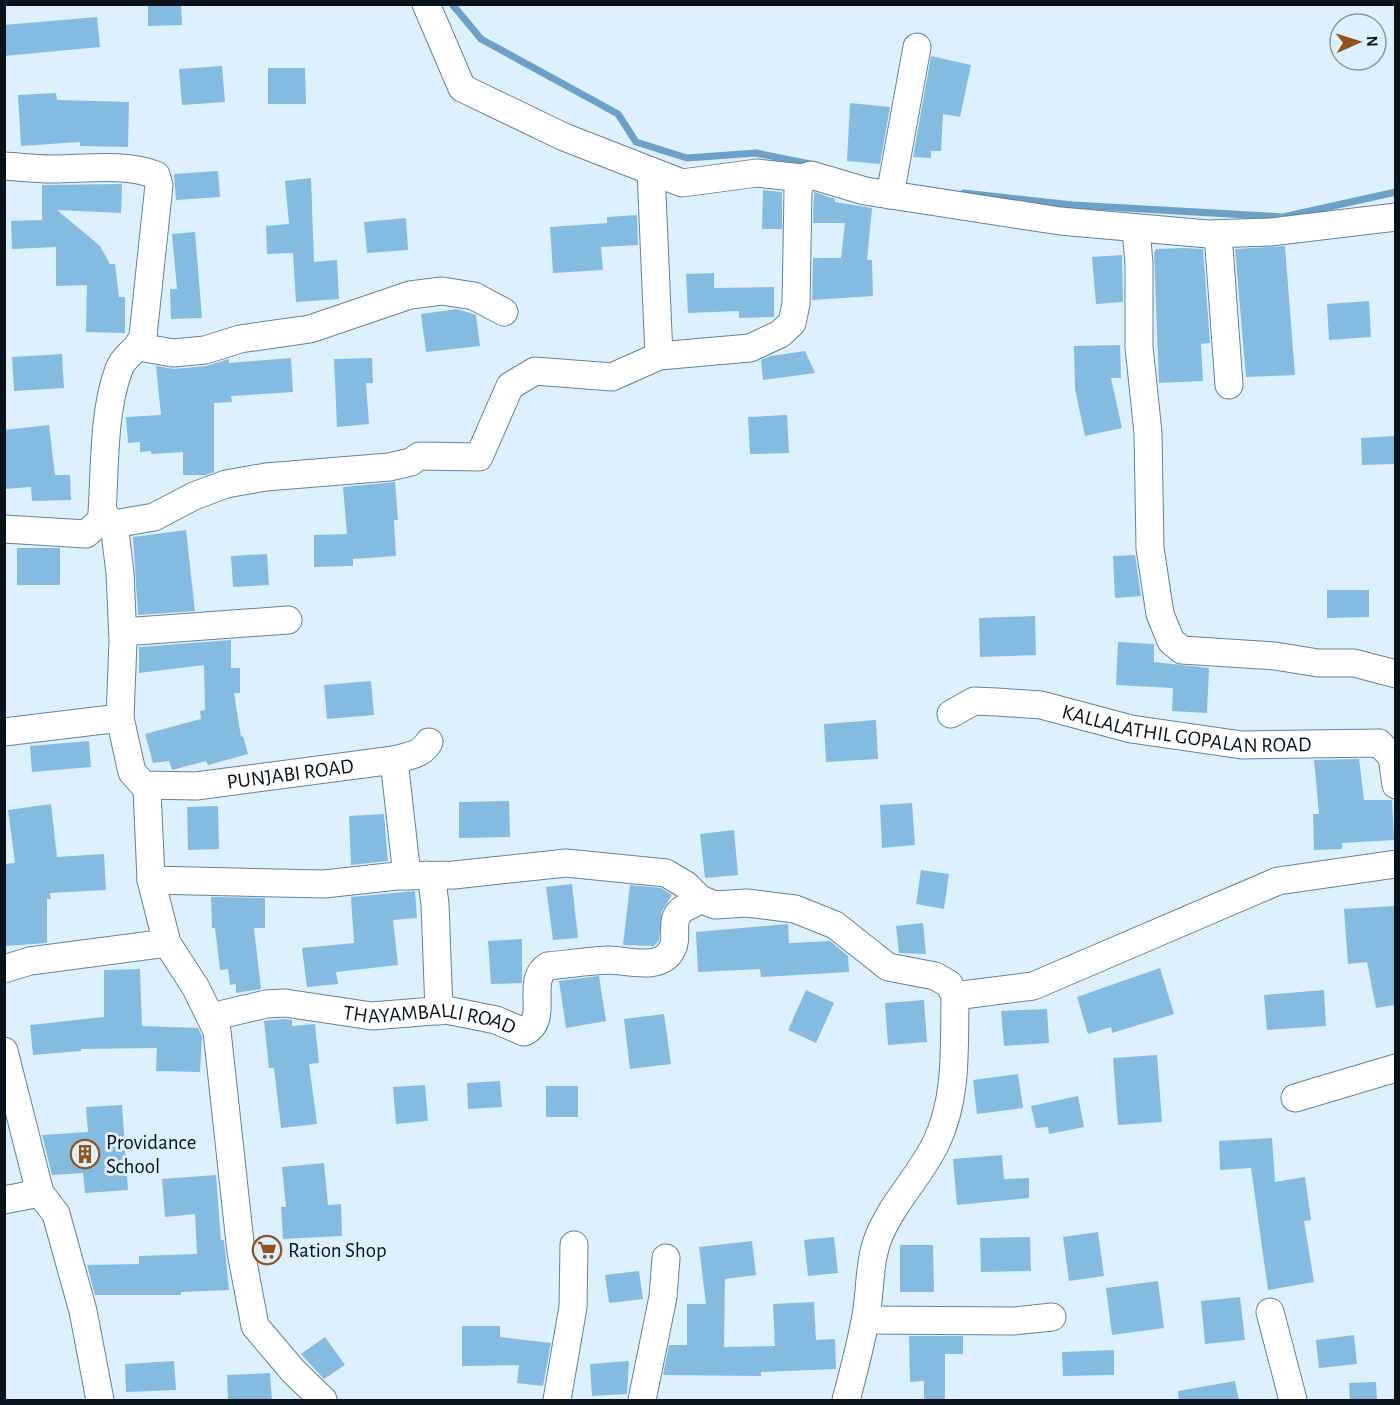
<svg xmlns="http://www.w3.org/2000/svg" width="1400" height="1405" viewBox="0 0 1400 1405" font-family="'Alegreya Sans',sans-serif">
<rect width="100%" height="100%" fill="#ddf0fe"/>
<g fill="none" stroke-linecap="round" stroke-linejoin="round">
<g stroke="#6ba1c7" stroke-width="7">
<polyline points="452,4 481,39 618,114 636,142 687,158 756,153 815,165"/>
<polyline points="964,193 1073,205 1283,217 1396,192"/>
</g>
</g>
<g fill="#84bbe1">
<polygon points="148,4 181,4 182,25 148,26"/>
<polygon points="97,17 100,47 4,56 4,25"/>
<polygon points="931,56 971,65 960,117 943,114 941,151 931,151 931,158 913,157"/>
<polygon points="222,66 225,102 182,105 179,69"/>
<polygon points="268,68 305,68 306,104 268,104"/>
<polygon points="56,93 57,100 129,102 128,147 80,146 80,142 21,146 18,95"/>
<polygon points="850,103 890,107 880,164 847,161"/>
<polygon points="218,171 220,197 176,200 174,174"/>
<polygon points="311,178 314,262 337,260 339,299 296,302 293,253 267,254 266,226 289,224 285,181"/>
<polygon points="122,184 121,213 57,210 100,246 110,264 115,264 119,297 125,297 125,333 86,332 87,285 56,286 56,247 12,249 11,221 42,220 42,185"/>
<polygon points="763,190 782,192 782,229 762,229"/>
<polygon points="814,192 835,199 835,202 872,208 867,260 872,260 873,296 812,300 813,258 841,258 845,223 813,223"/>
<polygon points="637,215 638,245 601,247 603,270 553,273 550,227 607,223 607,217"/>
<polygon points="406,218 408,250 367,253 364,222"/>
<polygon points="195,232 202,318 171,319 170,289 177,289 172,234"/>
<polygon points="1285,246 1295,375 1246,377 1235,249"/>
<polygon points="1183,248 1203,249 1210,343 1201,344 1203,381 1159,383 1154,253 1156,249"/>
<polygon points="1122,255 1123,302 1096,304 1092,257"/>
<polygon points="714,273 714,288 774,287 774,317 739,318 739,311 688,313 686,274"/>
<polygon points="1369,301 1371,337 1329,340 1327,304"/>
<polygon points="457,309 476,315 480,346 426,352 421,314"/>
<polygon points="1120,345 1121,378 1111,378 1122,428 1085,436 1075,389 1074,346"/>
<polygon points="805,351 815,373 763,380 761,360 771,356"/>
<polygon points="62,354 64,388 14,391 12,357"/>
<polygon points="291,358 293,392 231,396 232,402 214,403 214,472 206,475 183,475 183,452 151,454 151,451 140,452 140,442 128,443 126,417 161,415 156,366 174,369 206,366 229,359 229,363"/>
<polygon points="372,358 373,383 366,383 369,424 337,427 334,359"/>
<polygon points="787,415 789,453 750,454 748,417"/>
<polygon points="49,425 55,475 70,475 71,500 32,501 31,487 4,489 4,430"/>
<polygon points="1395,436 1395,464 1362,465 1361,438"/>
<polygon points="395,482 398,520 394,520 396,556 353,559 353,566 314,567 314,535 347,534 343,487"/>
<polygon points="186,530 195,611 138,615 133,537"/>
<rect x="17" y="548" width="43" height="37"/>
<polygon points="267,554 269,585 233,587 231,556"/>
<polygon points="1135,555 1141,596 1115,598 1113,556"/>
<polygon points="1327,590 1369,590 1369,617 1327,618"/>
<polygon points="1035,616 1036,655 980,657 979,618"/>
<polygon points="231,640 231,668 240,668 240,693 234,693 241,737 243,736 248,754 208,765 206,761 172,770 169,761 153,763 145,734 201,719 200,711 205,710 204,665 139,673 139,647"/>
<polygon points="1118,642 1154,644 1154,662 1209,668 1207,713 1172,711 1173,688 1116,685"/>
<polygon points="371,681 374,715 327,719 324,685"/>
<polygon points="876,720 878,759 826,762 824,724"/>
<polygon points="89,741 91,767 32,772 30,746"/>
<polygon points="1359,759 1364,800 1392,800 1394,840 1342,843 1342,849 1314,850 1313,814 1319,814 1314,760"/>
<polygon points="509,801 510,837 459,838 459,802"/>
<polygon points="912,803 915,845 882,848 880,805"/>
<polygon points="51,804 57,857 104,854 106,890 50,893 51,899 47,899 47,943 6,946 4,864 15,863 8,810"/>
<polygon points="218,806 219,849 188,850 187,807"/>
<polygon points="384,814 388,861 351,865 349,816"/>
<polygon points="734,830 738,875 705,878 700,834"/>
<polygon points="921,870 949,874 944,909 916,904"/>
<polygon points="572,884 578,938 553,940 546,887"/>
<polygon points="630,885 661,888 672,895 662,911 659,940 654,946 623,945"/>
<polygon points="415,891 417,918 393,920 398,965 336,972 338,984 307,987 302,948 354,943 351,897"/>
<polygon points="211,897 265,898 265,928 254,928 261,989 236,993 236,984 230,985 228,969 220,970 215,928 212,928"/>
<polygon points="1395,906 1395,1005 1376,1008 1367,962 1348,964 1344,909"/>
<polygon points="923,923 926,954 899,953 896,926"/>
<polygon points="788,924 789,943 830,941 848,956 849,972 761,977 760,969 698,972 696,932"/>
<polygon points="522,939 522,983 491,984 488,941"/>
<polygon points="1160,968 1174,1014 1112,1033 1111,1027 1088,1034 1077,997"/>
<polygon points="140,969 142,1026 198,1028 202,1036 200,1072 156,1071 157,1048 81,1049 81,1051 33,1055 30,1025 104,1017 104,970"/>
<polygon points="599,976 606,1021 566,1028 559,981"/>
<polygon points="806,990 834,1003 816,1043 788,1030"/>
<polygon points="1324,990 1326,1026 1267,1030 1264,995"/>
<polygon points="924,1000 927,1042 888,1045 885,1003"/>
<polygon points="1047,1009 1049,1043 1004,1046 1001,1011"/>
<polygon points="664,1014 671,1064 630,1069 624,1019"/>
<polygon points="284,1019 292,1020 292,1026 315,1024 319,1063 309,1064 317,1124 281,1128 274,1068 269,1068 264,1021"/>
<polygon points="1157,1055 1162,1122 1118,1125 1113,1058"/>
<polygon points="1018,1074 1023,1108 977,1114 973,1080"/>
<polygon points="500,1081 502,1107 468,1109 467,1083"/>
<polygon points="425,1085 428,1121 396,1124 393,1087"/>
<rect x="546" y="1086" width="32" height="31"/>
<polygon points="1078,1096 1084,1127 1049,1134 1048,1127 1036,1128 1031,1106"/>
<polygon points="122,1105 128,1190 85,1193 83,1173 52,1175 42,1135 88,1132 86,1107"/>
<polygon points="1272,1138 1275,1182 1305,1177 1311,1220 1304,1221 1314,1282 1268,1290 1251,1168 1220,1170 1219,1141"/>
<polygon points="1002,1155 1004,1179 1029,1178 1029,1198 957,1205 953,1159"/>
<polygon points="324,1163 328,1205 341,1204 342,1236 283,1239 281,1207 286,1207 282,1167"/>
<polygon points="216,1175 221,1240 224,1240 229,1290 181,1292 181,1295 95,1295 87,1265 139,1264 139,1256 197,1254 195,1214 165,1217 162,1179"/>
<polygon points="1098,1232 1104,1276 1069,1281 1063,1237"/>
<polygon points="834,1237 838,1273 808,1276 804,1240"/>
<polygon points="1030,1237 1031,1271 981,1272 980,1238"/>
<polygon points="752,1241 756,1275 725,1279 724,1347 775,1346 773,1304 814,1302 816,1340 835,1339 836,1369 761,1372 761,1376 663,1375 669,1345 687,1345 687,1304 706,1304 699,1247"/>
<polygon points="900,1245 933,1245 934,1292 900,1292"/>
<polygon points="639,1271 643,1299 609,1303 605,1275"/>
<polygon points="1158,1281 1164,1328 1112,1335 1106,1288"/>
<polygon points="1240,1297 1245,1340 1205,1344 1201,1301"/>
<polygon points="462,1326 500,1326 500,1337 551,1343 543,1386 517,1383 519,1365 462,1366"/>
<polygon points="1354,1335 1357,1364 1319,1368 1316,1340"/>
<polygon points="909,1336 963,1336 963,1354 945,1354 945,1401 924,1401 924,1381 910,1382"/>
<polygon points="325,1337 345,1365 324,1379 301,1354"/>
<polygon points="1114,1350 1114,1375 1063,1376 1062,1352"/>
<polygon points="174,1361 176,1390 126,1392 125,1364"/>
<polygon points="629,1361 627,1394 592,1396 590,1364"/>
<polygon points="270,1373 272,1401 228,1401 227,1375"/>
<polygon points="1235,1381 1239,1401 1179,1401 1178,1391"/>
<polygon points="1376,1382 1377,1399 1350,1400 1349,1383"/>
</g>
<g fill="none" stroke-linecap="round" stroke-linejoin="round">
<g stroke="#658297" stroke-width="29">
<g id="minor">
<polyline points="426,4 462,88 564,137 682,183 757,173 802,178"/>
<path d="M4,166C20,167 36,169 52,169C86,169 124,163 156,175L159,185L143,336C138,351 124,355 119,369C103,411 105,469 102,513L114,524L120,573L123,641L120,718L132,772L147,789L151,880L167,943"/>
<polyline points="651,171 659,356"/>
<polyline points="890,195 917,47"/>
<polyline points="1136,229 1139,264 1139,347 1148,433 1150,548 1160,614 1171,641 1182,650 1275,656 1318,663 1354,663 1396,674"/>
<polyline points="1218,234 1229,385"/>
<polyline points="139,347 173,353 205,350 240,339 310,329 410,295 442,291 474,296 504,312"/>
<polyline points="114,524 154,517 194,496 226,484 266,477 389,467 411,462 419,456 479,457 510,386 535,371 612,377 659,356 750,348 780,334 792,323 796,304 798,191 802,178 811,175 865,191 1060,221 1208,234 1270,232 1396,217"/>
<polyline points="4,529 86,534 106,516"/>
<polyline points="123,632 288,620"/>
<path id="s1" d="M951,714L974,701L997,702L1041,705L1131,729L1242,745L1379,743L1392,757L1396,785"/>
<polyline points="4,732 120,718"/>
<polyline points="394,760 407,876"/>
<path id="s2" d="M144,785L196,786L394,760C408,756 422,755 429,742"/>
<polyline points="426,875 432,881 435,904 439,1011"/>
<polyline points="151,880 324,884 397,876 454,875 566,863 666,873 686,885 700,899 715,905 747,903 795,909 835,925 888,967 935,976 949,984 955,996"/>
<polyline points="4,969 30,961 167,943 196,988 217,1031 241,1252 255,1326 294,1372 323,1400"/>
<path id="s3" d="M211,1017L266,1004L285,1003L372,1016L446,1010L496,1020L524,1032C551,1020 524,980 548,966C568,964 588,961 608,960C627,960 661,972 672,949C678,939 671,924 678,914C683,906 693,906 700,899"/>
<polyline points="4,1051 40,1193 4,1200"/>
<polyline points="1295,1098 1396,1068"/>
<polyline points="40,1193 56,1214 83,1311 100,1400"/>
<polyline points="1270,1312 1293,1400"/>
<polyline points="866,1320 1014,1321 1052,1317"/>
<polyline points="557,1400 573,1307 574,1245"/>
<polyline points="642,1400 663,1297 666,1258"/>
<path d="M846,1400C853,1374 860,1348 865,1321C871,1293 868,1263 879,1236C893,1202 920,1176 936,1143C958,1098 954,1045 955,996L1033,986L1278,881L1396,864"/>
</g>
</g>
<use href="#minor" stroke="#fff" stroke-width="27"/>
</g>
<defs>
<g id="building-ring" transform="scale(1.5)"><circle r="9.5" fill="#ddf0fe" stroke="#92521a" stroke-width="1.5"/><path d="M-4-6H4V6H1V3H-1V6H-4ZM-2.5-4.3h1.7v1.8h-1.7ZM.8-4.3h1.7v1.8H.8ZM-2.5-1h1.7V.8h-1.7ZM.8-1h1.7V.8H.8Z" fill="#92521a"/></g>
<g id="supermarket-ring" transform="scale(1.5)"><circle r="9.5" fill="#ddf0fe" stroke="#92521a" stroke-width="1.5"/><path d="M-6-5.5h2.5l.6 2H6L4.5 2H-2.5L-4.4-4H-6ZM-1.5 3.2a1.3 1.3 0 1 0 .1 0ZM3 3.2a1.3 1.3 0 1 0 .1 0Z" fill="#92521a"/></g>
</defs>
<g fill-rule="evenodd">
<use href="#building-ring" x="85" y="1154"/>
<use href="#supermarket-ring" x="267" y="1250"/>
</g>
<g text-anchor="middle" stroke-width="6" stroke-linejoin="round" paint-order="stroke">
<g font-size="21" fill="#08131b" stroke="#ddf0fe">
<text dy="7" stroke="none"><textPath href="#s1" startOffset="242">KALLALATHIL GOPALAN ROAD</textPath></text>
<text dy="7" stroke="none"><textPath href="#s2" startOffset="147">PUNJABI ROAD</textPath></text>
<text dy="7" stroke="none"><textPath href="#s3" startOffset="222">THAYAMBALLI ROAD</textPath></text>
</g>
<g font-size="21" fill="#08131b" stroke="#ddf0fe" text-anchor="start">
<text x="106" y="1149">Providance<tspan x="106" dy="24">School</tspan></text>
<text x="288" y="1257">Ration Shop</text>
</g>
</g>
<rect width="1400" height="1405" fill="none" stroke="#08131b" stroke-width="12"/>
<g transform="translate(1358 42) rotate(87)"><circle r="28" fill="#ddf0fe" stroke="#8898a3" stroke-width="1.5"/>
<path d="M0-4.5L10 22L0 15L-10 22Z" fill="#92521a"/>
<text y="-9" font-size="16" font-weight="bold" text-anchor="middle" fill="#08131b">N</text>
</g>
</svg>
